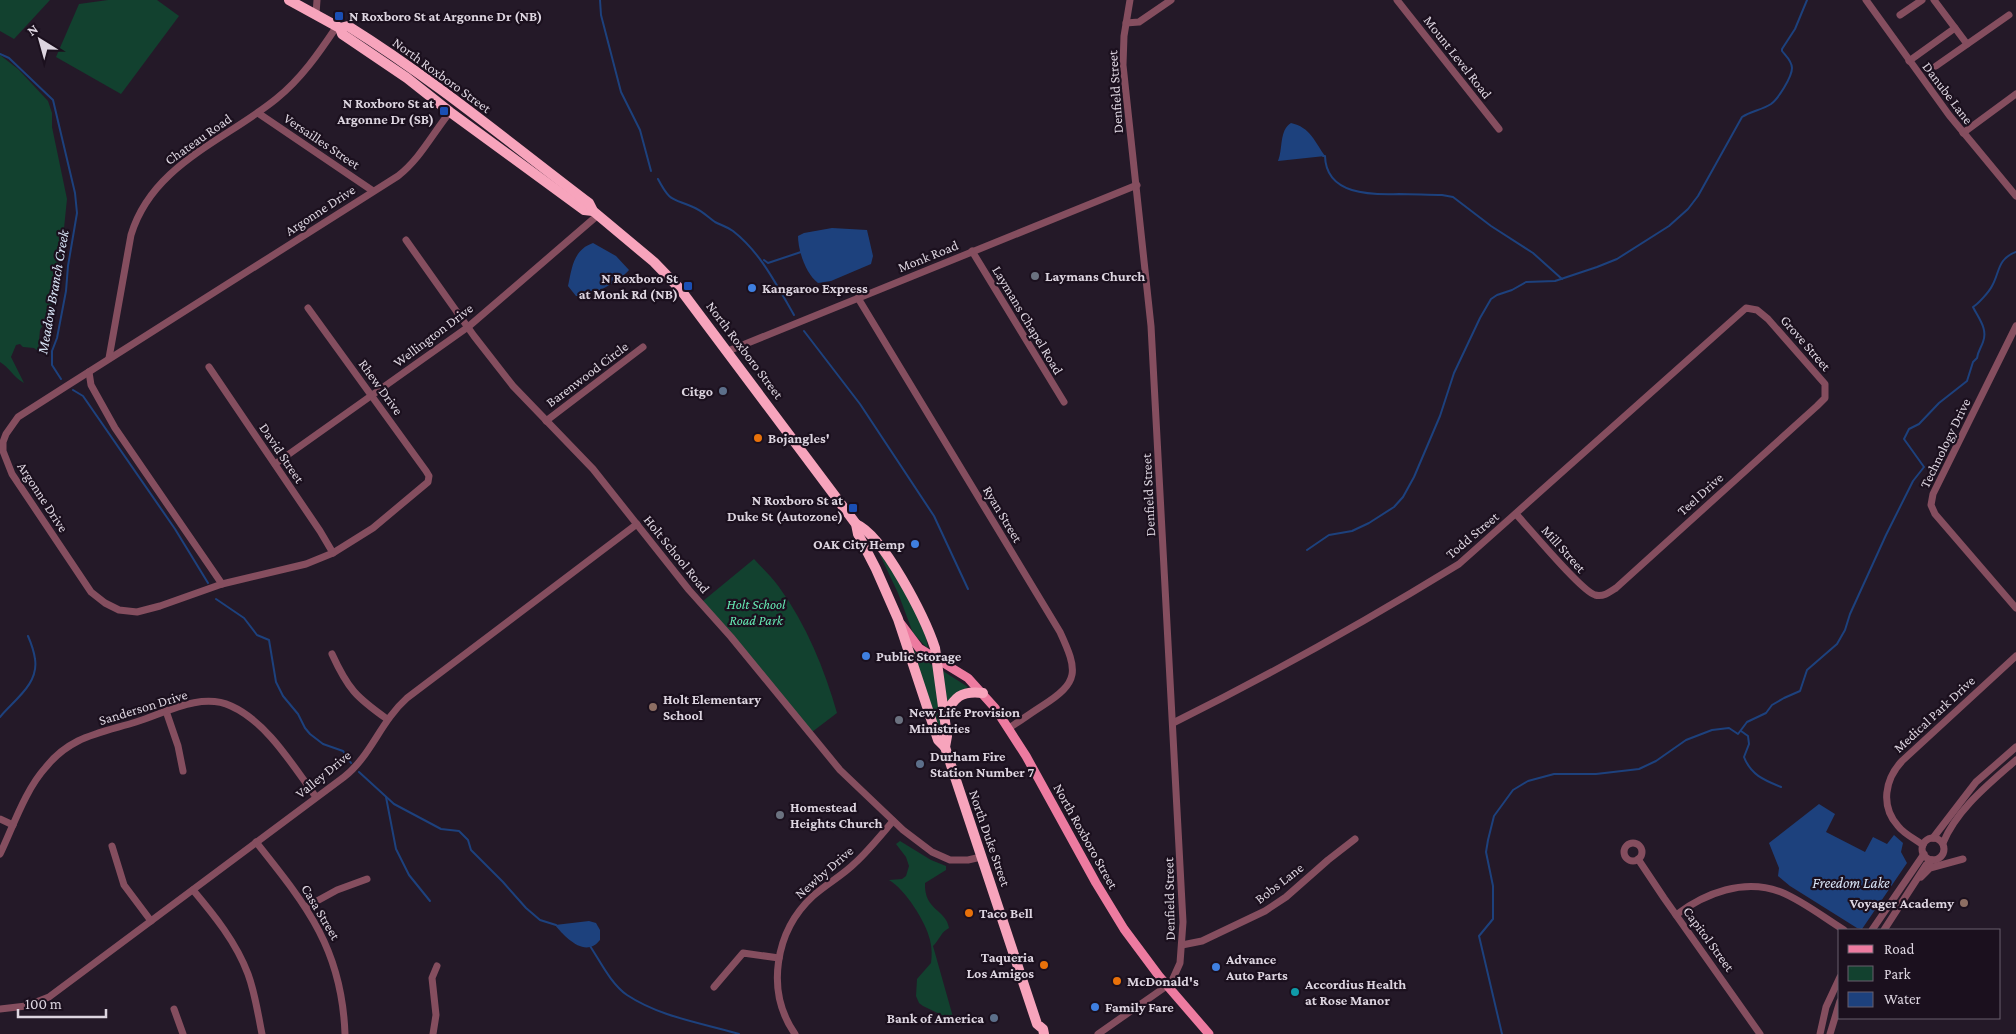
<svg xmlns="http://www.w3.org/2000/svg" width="2016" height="1034" viewBox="0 0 2016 1034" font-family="'Crimson Pro',serif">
<rect width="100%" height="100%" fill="#241928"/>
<g fill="#12412f">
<polygon points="0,0 50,0 14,39 0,31"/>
<polygon points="108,0 157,0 179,16 121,94 56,57 79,4"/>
<path d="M0,55L18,69L48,101L52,113V127L67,199L59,277L49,315L40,330L38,351L34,348L23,347L20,344L16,345L11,357L24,383C14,378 9,367 0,362Z"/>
<path d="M879,553C898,578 925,617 928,649L913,633L898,593Z"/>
<path d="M754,559C762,568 772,577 779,587C806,624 825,670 837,713L812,732L703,601Z"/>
<polygon points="913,650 933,666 941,728 938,729"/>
<polygon points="943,671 968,687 947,702"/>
<path d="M900,841L931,860L946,866V870L925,883C924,911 946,909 949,928C941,932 940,939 933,946L953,1017L948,1018L923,1006L919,1003L916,996L917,979L931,963C932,956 932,948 930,940C926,922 905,889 889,880L902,879L906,876L909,866L906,857L896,844Z"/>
</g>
<g fill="#1d417d">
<path d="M1291,123C1310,127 1315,142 1325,156L1278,161C1283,150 1279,130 1291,123Z"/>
<path d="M832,228L867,230L873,256L871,264L831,281L818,283C806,274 798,251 798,236L804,233Z"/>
<path d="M593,243L616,256L629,270C620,281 590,298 576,296L568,286C572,268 573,250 593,243Z"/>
<polygon points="1819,804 1835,814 1826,832 1865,852 1873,837 1887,844 1894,835 1903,843 1901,852 1907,863 1862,929 1857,928 1790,886 1778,876 1779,868 1769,843"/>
<path d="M589,921L596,923L600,930V940C585,959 565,937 555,925Z"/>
</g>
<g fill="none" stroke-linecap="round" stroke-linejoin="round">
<g stroke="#1d417d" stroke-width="2">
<polyline points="600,0 601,15 621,92 640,130 651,171"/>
<polyline points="0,54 9,58 53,100 75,193 77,213 68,266 66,291 57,338 52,351 52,365 61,379"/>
<path d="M1323,156H1325C1326,195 1371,195 1399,194C1414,194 1428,195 1442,195L1453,197L1491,226L1533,253L1562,279"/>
<path d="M658,179C670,202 672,198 693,207C701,210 708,217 715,222C721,225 727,227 733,231C761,253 776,284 794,315"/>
<polyline points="764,260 768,263 801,252"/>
<polyline points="804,331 860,404 934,516 968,589"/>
<polyline points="73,390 83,396 175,529 208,583"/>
<path d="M1307,550L1329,535L1352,531L1369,523L1394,507L1403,497L1414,477L1440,416L1454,373L1480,318L1491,299L1497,295L1512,290L1526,282L1555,281L1597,267L1617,259L1669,226L1688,209L1698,196L1742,117C1751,111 1762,110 1771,104C1778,99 1792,77 1792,68C1792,61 1786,56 1782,51V49L1795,29L1807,0"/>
<polyline points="216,599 244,618 257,635 269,640 276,682 283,696 298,714 305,728 310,734 323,744 343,751 351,763"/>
<path d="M0,717C14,700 39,684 35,659C34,651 31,643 28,636"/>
<path d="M1741,731L1748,736L1749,744L1744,757C1751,775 1764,780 1781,787"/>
<polyline points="359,772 394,804 441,829 459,831 468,840 471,850 503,882 526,908 540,920 556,925"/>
<polyline points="386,797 396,849 409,875 430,901"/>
<path d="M590,946C600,961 611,984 627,995C660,1017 702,1023 739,1034"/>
<path d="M1502,1034L1479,936L1493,919V886L1486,852L1488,840L1494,816L1513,790L1528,781L1554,774H1596L1639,769L1656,761L1686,740L1712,730L1729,728L1738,734L1747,722L1766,713L1772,705L1784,698L1800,691L1807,670L1837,644L1845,630L1850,614L1886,535L1913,481L1924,467L1904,439L1909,429L1919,424L1939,403L1967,381L1973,362L1977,358C1978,351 1981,348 1983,342C1988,329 1979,319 1973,307C1978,304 1989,292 1992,286C2000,272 1997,259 2016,252"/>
</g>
<g stroke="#854e5f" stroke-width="7">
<polyline points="1397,0 1499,129"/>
<polyline points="1866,0 1949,115 2016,196"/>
<polyline points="1934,0 1967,44"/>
<polyline points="316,14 317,0"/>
<polyline points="1900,15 1922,0"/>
<polyline points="1126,23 1139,22 1171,0"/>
<polyline points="1909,61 1955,28"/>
<polyline points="1936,66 2009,15"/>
<polyline points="258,113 373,191"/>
<polyline points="1963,133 2016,94"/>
<polyline points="406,240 474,336 513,386 593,469 689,590 731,637 840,770 903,830 932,852 950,860 968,860 981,857"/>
<polyline points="972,251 1064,402"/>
<path d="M858,298L1060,632C1078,671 1080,682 1042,706C1031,713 1020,721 1009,728"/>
<path d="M308,308L426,471L429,476L428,482L373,528L333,553L306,564L222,584L160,606L137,612L119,610L105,603L91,592L12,474L3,451V442L6,434L18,417L65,387L398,176C420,159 433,133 450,112"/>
<polyline points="2016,326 1933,494 1931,505 1935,514 2016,608"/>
<polyline points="728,351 1137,185"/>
<path d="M109,358L131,235C152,165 224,141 276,99C301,79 319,53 337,26"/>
<polyline points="209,367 320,531 333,553"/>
<polyline points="89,372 91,385 115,428 222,584"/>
<polyline points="546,421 643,347"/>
<polyline points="275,464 468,327 598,215"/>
<path d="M332,654C348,689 356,697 387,719"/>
<polyline points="166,711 178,746 183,771"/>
<path d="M1173,723C1270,675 1366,621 1459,564L1746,308L1757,310L1768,319L1825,384V398L1817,406L1616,588C1610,592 1604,597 1595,595C1581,591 1530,529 1516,514"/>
<polyline points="0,819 13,825"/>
<polyline points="1933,838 1976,782 2016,747"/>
<circle cx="1933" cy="849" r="11"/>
<path d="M256,842C307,906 342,949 345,1034"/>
<path d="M1943,843C1957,809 1989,784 2016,760"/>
<circle cx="1633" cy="852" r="9"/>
<path d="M1923,845C1915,839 1904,834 1898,826C1880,806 1885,779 1902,761L2016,656"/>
<polyline points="112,846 124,885 151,921"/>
<path d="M0,854C13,827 25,790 46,767C54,757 66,747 78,741C96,732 117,728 136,722C165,713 201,692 231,706C267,722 293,766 316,797"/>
<polyline points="1638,859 1664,898 1760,1034"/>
<polyline points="1921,877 1930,868 1963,859"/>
<path d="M193,890C214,915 236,942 248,974C255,993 258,1014 262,1034"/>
<polyline points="306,907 337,890 367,879"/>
<path d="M1676,915C1705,893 1744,878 1781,892C1803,901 1823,917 1844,930"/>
<polyline points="1872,930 1924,854"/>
<polyline points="1884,930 1926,865 1932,860"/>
<polyline points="1182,945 1202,941 1265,911 1286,897 1328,860 1355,839"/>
<polyline points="714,987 743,953 779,958"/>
<path d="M0,1009L26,1006L49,997L344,777C371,756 380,722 407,698L637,524"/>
<polyline points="174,1009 183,1034"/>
<polyline points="433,1034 436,1015 432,978 437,966"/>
<path d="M795,1034C765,991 775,931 813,896C826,884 842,876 855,863C869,850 881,835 893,821"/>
<polyline points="1098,1034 1171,983 1180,963 1183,922 1151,326 1123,65 1124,36 1130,0"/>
<polyline points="1820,1034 1826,1007 1840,977"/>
<polyline points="1830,1034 1840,1001"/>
</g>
<polyline stroke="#ed7ba0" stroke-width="9" points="901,624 919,648 968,678 995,708 1026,756 1096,883 1124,929 1159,976 1209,1034"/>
<g stroke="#f7a4bc" stroke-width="10">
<polyline points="289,0 340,28 342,34 407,78 450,112 584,210 593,211"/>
<path d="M340,28L348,26C433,79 510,143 589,203L593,211L654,262L680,289L856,524L858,534L876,569L898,619L938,740L945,747"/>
<path d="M856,524C884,536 925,618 935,648L947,736L945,747L1037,1024L1043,1029L1044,1034"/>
<path d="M943,716C955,698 960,690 983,693"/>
</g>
</g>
<g fill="#1a4fb4" stroke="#1b101e" stroke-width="2">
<rect x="334" y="11" width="10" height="10" rx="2.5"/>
<rect x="439" y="106" width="10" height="10" rx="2.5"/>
<rect x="683" y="281" width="10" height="10" rx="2.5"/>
<rect x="848" y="503" width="10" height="10" rx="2.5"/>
</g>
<g fill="#6b7280" stroke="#1b101e" stroke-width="2">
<circle cx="1035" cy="276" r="5"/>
<circle cx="899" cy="720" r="5"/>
<circle cx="780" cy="815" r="5"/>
</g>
<g fill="#3f7fe0" stroke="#1b101e" stroke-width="2">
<circle cx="752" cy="288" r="5"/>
<circle cx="915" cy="544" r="5"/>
<circle cx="866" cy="656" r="5"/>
<circle cx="1216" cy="967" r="5"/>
<circle cx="1095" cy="1007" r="5"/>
</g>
<g fill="#5c6f8a" stroke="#1b101e" stroke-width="2">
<circle cx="723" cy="391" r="5"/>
<circle cx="920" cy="764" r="5"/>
<circle cx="994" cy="1018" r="5"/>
</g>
<g fill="#e8710a" stroke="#1b101e" stroke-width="2">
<circle cx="758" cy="438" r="5"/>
<circle cx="969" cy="913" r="5"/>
<circle cx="1044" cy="965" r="5"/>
<circle cx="1117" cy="981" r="5"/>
</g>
<g fill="#8d6e63" stroke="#1b101e" stroke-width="2">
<circle cx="653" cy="707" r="5"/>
<circle cx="1964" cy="903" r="5"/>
</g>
<circle fill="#0f9aa8" stroke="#1b101e" stroke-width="2" cx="1295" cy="992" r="5"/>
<g text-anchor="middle" stroke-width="4.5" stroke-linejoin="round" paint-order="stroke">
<g font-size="14" font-weight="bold" fill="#ddd5e0" stroke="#1b101e" text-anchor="start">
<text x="349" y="21">N Roxboro St at Argonne Dr (NB)</text>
<text x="434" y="108" text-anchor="end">N Roxboro St at<tspan x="434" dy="16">Argonne Dr (SB)</tspan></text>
<text x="1045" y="281">Laymans Church</text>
<text x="678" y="283" text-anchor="end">N Roxboro St<tspan x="678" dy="16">at Monk Rd (NB)</tspan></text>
<text x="762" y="293">Kangaroo Express</text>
<text x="713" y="396" text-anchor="end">Citgo</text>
<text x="768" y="443">Bojangles'</text>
<text x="843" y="505" text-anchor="end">N Roxboro St at<tspan x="843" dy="16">Duke St (Autozone)</tspan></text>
<text x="905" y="549" text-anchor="end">OAK City Hemp</text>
<text x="876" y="661">Public Storage</text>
<text x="663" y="704">Holt Elementary<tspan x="663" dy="16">School</tspan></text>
<text x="909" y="717">New Life Provision<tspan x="909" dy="16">Ministries</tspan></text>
<text x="930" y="761">Durham Fire<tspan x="930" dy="16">Station Number 7</tspan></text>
<text x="790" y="812">Homestead<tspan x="790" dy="16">Heights Church</tspan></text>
<text x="1954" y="908" text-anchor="end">Voyager Academy</text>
<text x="979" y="918">Taco Bell</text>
<text x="1034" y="962" text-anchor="end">Taqueria<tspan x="1034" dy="16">Los Amigos</tspan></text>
<text x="1226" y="964">Advance<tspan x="1226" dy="16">Auto Parts</tspan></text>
<text x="1127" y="986">McDonald's</text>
<text x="1305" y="989">Accordius Health<tspan x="1305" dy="16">at Rose Manor</tspan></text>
<text x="1105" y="1012">Family Fare</text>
<text x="984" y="1023" text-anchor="end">Bank of America</text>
</g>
<g font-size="14" fill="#ddd5e0" stroke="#1b101e">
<text transform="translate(1458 57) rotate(52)" y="5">Mount Level Road</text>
<text transform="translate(442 75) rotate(36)" y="5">North Roxboro Street</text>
<text transform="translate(1115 92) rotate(-94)" y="5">Denfield Street</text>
<text transform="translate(1948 93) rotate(53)" y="5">Danube Lane</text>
<text transform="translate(198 139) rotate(-35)" y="5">Chateau Road</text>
<text transform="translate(322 141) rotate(34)" y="5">Versailles Street</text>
<text transform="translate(320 210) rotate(-33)" y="5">Argonne Drive</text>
<text transform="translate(928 256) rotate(-22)" y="5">Monk Road</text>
<text transform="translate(1028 320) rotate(59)" y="5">Laymans Chapel Road</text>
<text transform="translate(433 335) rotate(-37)" y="5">Wellington Drive</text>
<text transform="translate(1806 343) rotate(49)" y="5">Grove Street</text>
<text transform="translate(745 350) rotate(53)" y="5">North Roxboro Street</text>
<text transform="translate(587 374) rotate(-37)" y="5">Barenwood Circle</text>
<text transform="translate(381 387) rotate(54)" y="5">Rhew Drive</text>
<text transform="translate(1945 443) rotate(-64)" y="5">Technology Drive</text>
<text transform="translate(282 453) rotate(56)" y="5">David Street</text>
<text transform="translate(1700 494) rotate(-42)" y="5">Teel Drive</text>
<text transform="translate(1148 495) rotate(-93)" y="5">Denfield Street</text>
<text transform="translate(43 497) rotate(57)" y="5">Argonne Drive</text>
<text transform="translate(1003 514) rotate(59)" y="5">Ryan Street</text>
<text transform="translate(1472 535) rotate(-40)" y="5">Todd Street</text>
<text transform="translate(1564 549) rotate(48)" y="5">Mill Street</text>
<text transform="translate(677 554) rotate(51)" y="5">Holt School Road</text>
<text transform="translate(143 707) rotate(-17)" y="5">Sanderson Drive</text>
<text transform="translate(1934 714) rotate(-43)" y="5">Medical Park Drive</text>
<text transform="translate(323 774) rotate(-39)" y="5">Valley Drive</text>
<text transform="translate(1086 836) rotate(61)" y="5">North Roxboro Street</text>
<text transform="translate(990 838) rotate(71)" y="5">North Duke Street</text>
<text transform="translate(824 872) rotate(-41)" y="5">Newby Drive</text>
<text transform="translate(1279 883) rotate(-38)" y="5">Bobs Lane</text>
<text transform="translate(1169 899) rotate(-91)" y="5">Denfield Street</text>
<text transform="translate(321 912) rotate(59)" y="5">Casa Street</text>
<text transform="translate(1709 939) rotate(54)" y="5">Capitol Street</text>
</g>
<g font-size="14" font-style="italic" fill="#65e9b3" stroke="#1b101e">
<text x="756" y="609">Holt School<tspan x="756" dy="16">Road Park</tspan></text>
</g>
<g font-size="15" font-style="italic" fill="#d8e4f6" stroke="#1b101e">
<text transform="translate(53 292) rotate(-80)" y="5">Meadow Branch Creek</text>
<text x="1851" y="888">Freedom Lake</text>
</g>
</g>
<rect x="1838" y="929" width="162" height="90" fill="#1b101e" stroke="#695f6c"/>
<rect x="1848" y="945" width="25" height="8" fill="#ed7ba0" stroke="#695f6c"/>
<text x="1884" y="954" font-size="15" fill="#ddd5e0">Road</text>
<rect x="1848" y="966" width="25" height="15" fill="#12412f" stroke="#695f6c"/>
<text x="1884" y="979" font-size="15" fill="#ddd5e0">Park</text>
<rect x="1848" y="992" width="25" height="15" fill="#1d417d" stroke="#695f6c"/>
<text x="1884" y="1004" font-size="15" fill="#ddd5e0">Water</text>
<g transform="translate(40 40) rotate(323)" stroke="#1b101e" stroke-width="4" paint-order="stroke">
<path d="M0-4L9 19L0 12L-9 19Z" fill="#ddd5e0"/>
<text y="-8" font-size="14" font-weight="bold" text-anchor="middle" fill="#ddd5e0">N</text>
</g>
<path d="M18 1009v8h88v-8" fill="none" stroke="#ddd5e0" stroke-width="2.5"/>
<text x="25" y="1009" font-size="15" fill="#ddd5e0" stroke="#1b101e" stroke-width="4" paint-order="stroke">100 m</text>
</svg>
